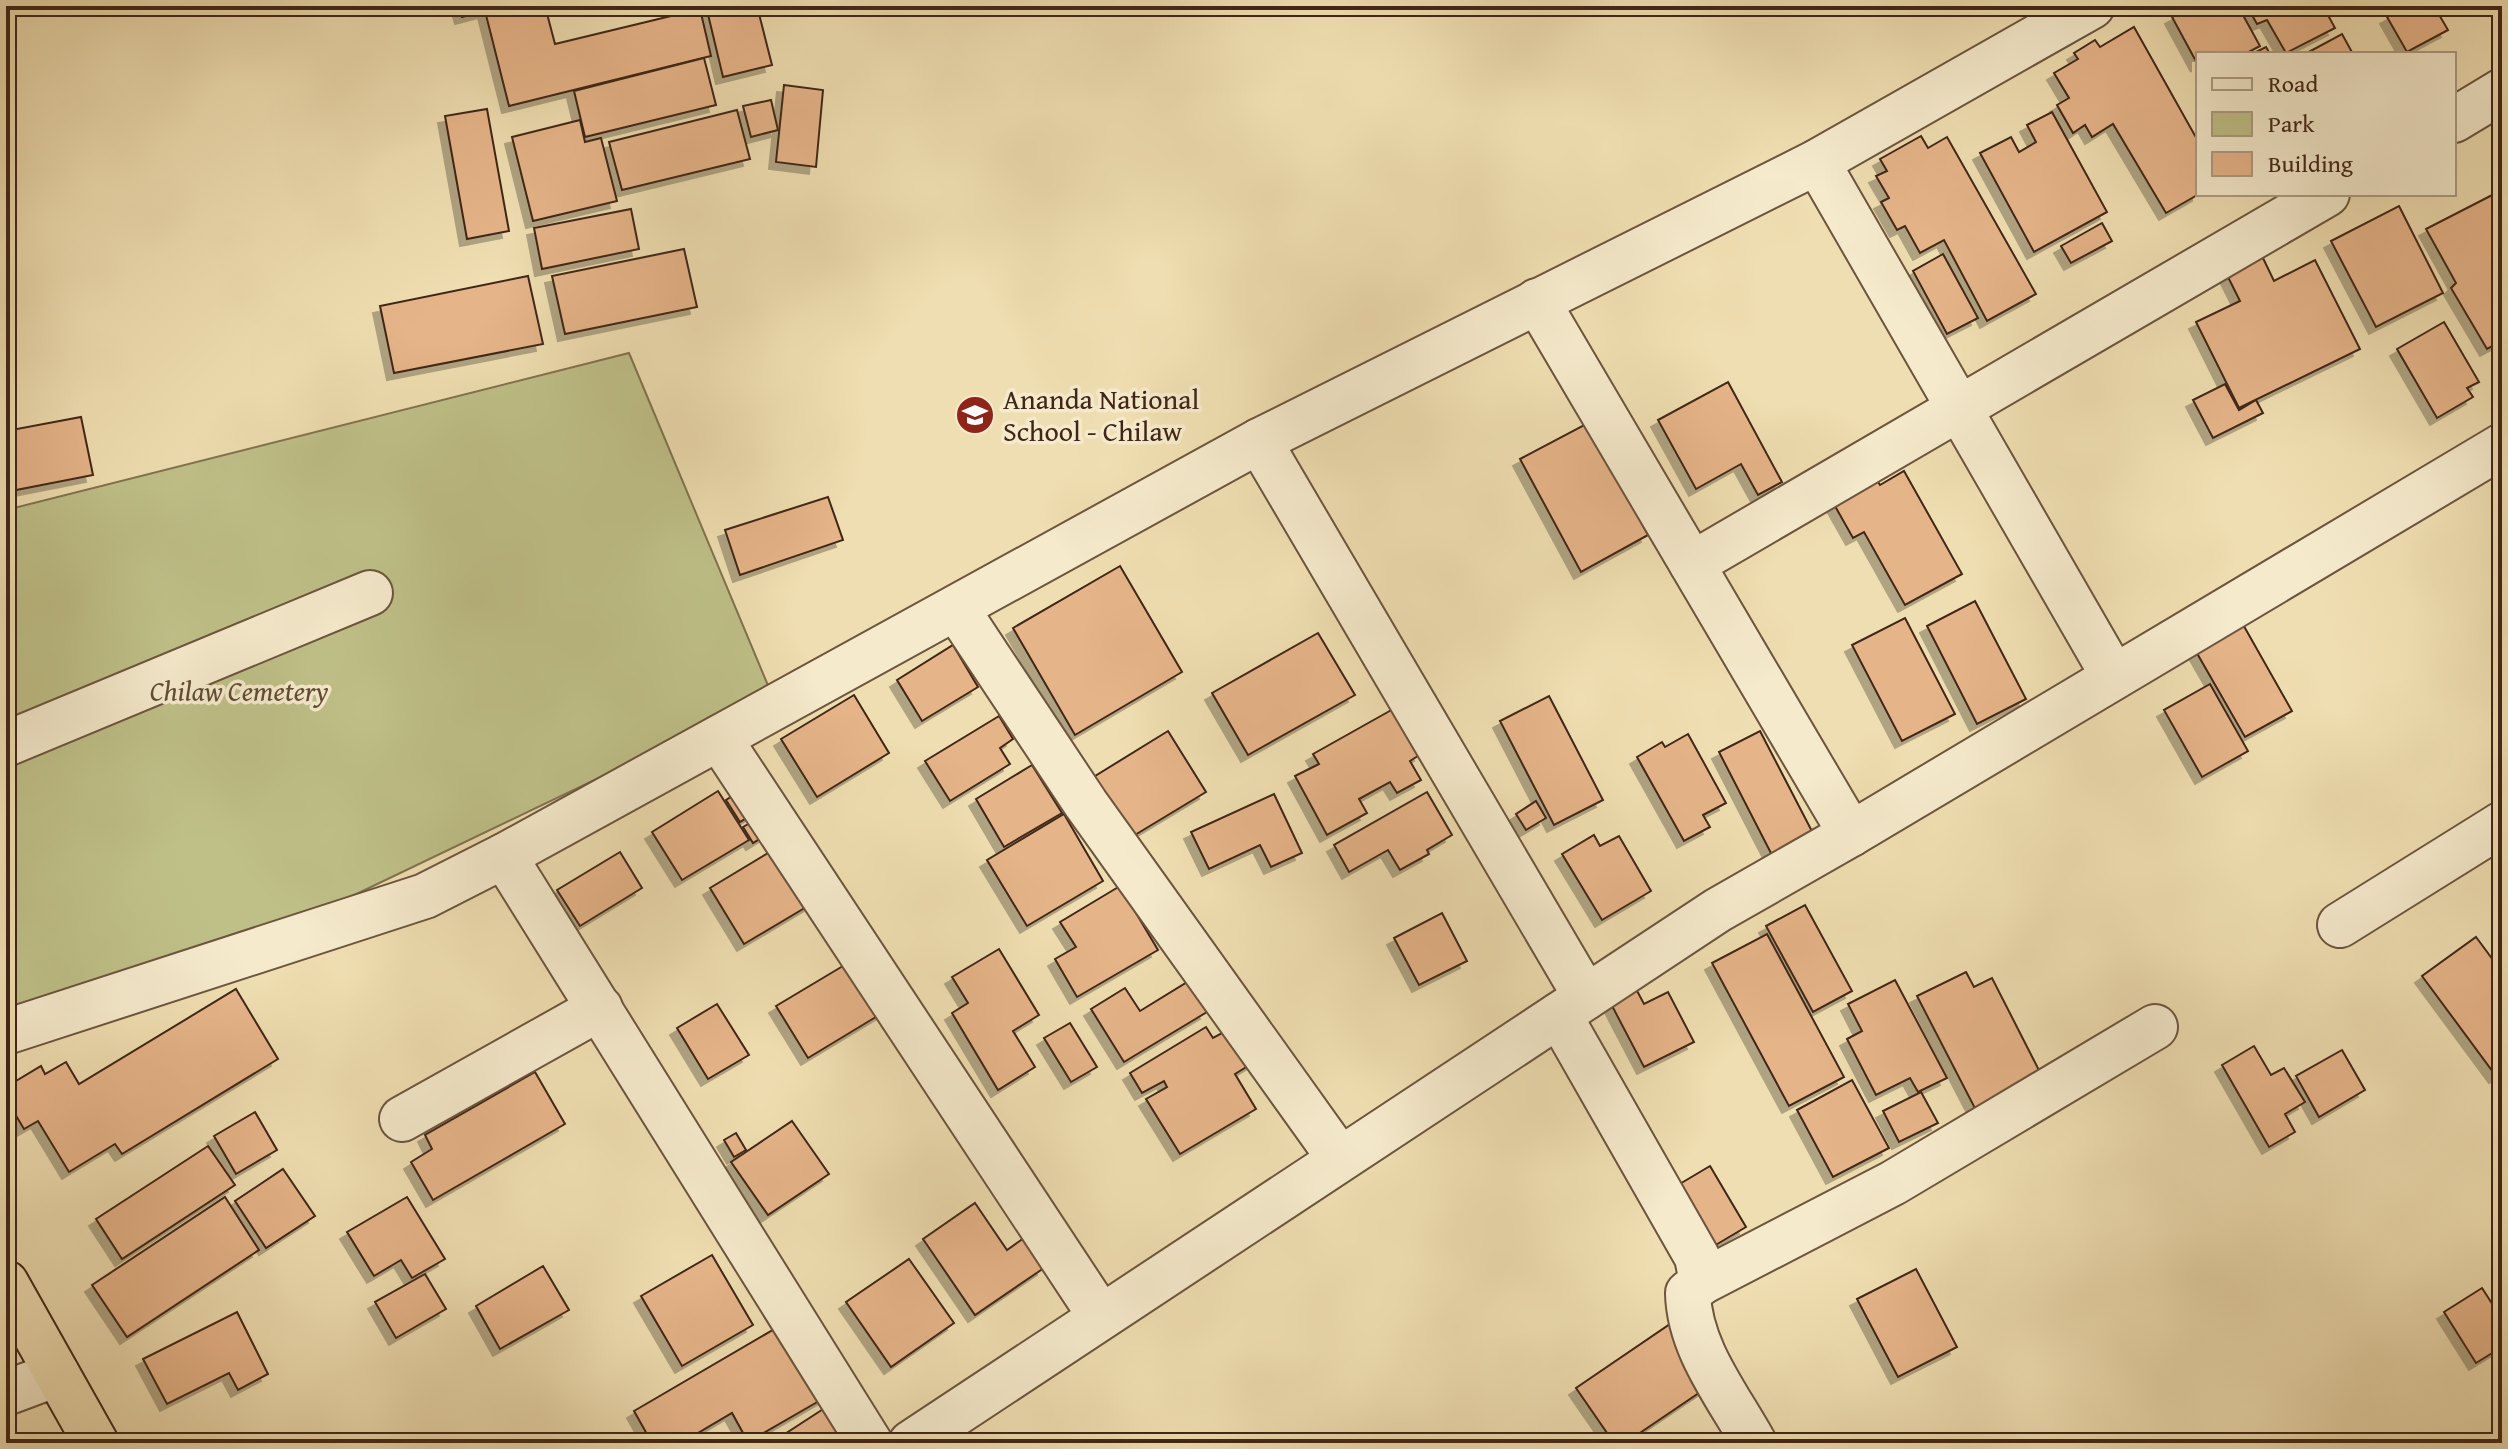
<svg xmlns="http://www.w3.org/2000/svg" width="2508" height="1449" viewBox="0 0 2508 1449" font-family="'Gentium Book Plus',serif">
<defs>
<filter id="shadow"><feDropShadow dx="-7" dy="7" stdDeviation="0" flood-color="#0004"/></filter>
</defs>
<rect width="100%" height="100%" fill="#efdeb1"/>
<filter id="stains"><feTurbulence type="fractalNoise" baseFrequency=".0025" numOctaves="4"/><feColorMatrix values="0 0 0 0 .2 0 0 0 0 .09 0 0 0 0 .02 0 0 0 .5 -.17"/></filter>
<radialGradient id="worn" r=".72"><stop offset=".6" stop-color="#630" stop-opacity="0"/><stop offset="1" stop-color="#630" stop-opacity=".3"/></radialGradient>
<polygon fill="#bfc088" stroke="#807350" stroke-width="2" points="629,353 772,695 346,899 6,1021 6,510"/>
<g fill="#e6b489" stroke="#402617" stroke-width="2" filter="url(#shadow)">
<polygon points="459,6 545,6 555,44 700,9 711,56 509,106 485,11 462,17"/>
<polygon points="706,6 757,6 772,65 723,77"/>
<polygon points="2193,6 2238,6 2260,46 2245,54 2198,54 2198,65 2172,17"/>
<polygon points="2247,6 2323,6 2335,28 2286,53 2267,20 2257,24"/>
<polygon points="2407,6 2434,6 2448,30 2407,52 2387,17"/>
<polygon points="2134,27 2198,141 2199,194 2166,213 2113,124 2092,137 2085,125 2073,133 2057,105 2069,98 2054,73 2078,59 2074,53 2095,40 2100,47"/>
<polygon points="2342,34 2353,54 2305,54"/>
<polygon points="2266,47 2270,54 2252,54"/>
<polygon points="704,58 716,105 585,137 574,91"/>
<polygon points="784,85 823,90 816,167 776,162"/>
<polygon points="771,100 778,130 751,137 743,106"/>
<polygon points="487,109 509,231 467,239 445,116"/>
<polygon points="737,110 750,159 622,190 609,142"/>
<polygon points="2052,112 2107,212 2034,252 1980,153 2011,137 2019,152 2036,142 2027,125"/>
<polygon points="580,120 585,142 601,138 617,201 533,221 512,137"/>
<polygon points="1921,136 1928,148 1947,137 2036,294 1987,321 1944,240 1920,253 1905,226 1897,230 1881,202 1889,198 1876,176 1887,171 1880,159"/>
<polygon points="2502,190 2502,341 2487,349 2451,288 2456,283 2426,229"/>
<polygon points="2399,206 2443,293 2376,327 2331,241"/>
<polygon points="631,209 639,249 542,269 534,228"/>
<polygon points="2102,223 2112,241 2071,263 2061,246"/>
<polygon points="684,249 697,307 565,334 552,276"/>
<polygon points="1943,254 1978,318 1947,334 1913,271"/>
<polygon points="2262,256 2274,281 2315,260 2360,349 2239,408 2196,322 2240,301 2226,273"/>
<polygon points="528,276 543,344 394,373 380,306"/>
<polygon points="2444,322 2479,382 2467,388 2473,397 2437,418 2397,349"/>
<polygon points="1728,382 1782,482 1758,495 1741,464 1696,489 1658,420"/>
<polygon points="2225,384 2239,410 2256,400 2263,413 2213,438 2193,400"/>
<polygon points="81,417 93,475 11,491 6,468 6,431"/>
<polygon points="1588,423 1648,535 1581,572 1520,459"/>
<polygon points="1904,471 1962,574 1905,605 1864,532 1853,538 1831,499 1874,475 1880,485"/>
<polygon points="828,497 843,540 740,575 725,530"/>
<polygon points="1120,566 1182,672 1075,735 1013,628"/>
<polygon points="1975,601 2026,699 1977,724 1927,626"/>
<polygon points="1905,618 1955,714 1902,741 1852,645"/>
<polygon points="2241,621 2292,711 2245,737 2194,648"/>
<polygon points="1318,633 1355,695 1248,755 1212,693"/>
<polygon points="953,645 978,687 922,721 897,680"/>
<polygon points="2210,684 2248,751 2202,777 2164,710"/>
<polygon points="854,695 889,753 817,797 781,739"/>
<polygon points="1549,696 1603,800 1554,825 1500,721"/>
<polygon points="1395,708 1421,754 1410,761 1421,780 1397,793 1390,782 1359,799 1367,813 1327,835 1295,776 1319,764 1313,754"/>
<polygon points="999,716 1013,739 1000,748 1010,764 950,801 925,761"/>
<polygon points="1168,731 1206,792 1125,841 1087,781"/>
<polygon points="1760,731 1816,839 1774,859 1719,752"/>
<polygon points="1688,734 1726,803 1703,815 1710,827 1684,841 1637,757 1662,742 1665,747"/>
<polygon points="1032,765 1062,813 1004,847 976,799"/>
<polygon points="745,788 759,810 740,822 726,800"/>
<polygon points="718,791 749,840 682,880 652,832"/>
<polygon points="1427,792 1452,835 1427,850 1429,854 1400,870 1388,850 1349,872 1334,845"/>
<polygon points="1274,794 1302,853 1271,867 1260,845 1209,869 1191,832"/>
<polygon points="1536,801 1546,818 1526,830 1516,814"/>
<polygon points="1064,814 1103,881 1027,926 987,860"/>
<polygon points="762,816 772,831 753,843 743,827"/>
<polygon points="1594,835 1600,846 1619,836 1651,891 1602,920 1562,854"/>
<polygon points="778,847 813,903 744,944 710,888"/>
<polygon points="620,852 642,888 580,926 557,890"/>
<polygon points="1120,886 1158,950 1077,997 1055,959 1076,947 1060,922"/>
<polygon points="1805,905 1852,991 1813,1012 1766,926"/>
<polygon points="1442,913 1467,961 1419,985 1394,938"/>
<polygon points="1767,934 1844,1077 1789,1106 1712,963"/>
<polygon points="2476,937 2502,972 2502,1071 2496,1076 2422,976"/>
<polygon points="999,949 1039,1015 1013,1031 1035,1067 998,1090 952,1013 968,1003 952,977"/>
<polygon points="858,957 889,1009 808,1058 776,1006"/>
<polygon points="1966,972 1974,987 1992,978 2047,1086 1981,1120 1917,996"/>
<polygon points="1895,980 1947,1078 1918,1092 1910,1078 1876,1095 1847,1039 1862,1031 1848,1004"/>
<polygon points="1189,981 1207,1012 1124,1062 1091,1009 1125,988 1140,1011"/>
<polygon points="1635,987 1644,1004 1668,992 1694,1042 1644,1067 1609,1000"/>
<polygon points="236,989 278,1059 122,1154 115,1144 69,1172 38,1121 24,1129 6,1099 6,1087 41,1066 45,1074 66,1062 79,1084"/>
<polygon points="717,1004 749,1055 708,1079 677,1028"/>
<polygon points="1070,1023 1097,1067 1071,1082 1044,1038"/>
<polygon points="1235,1026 1256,1061 1235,1074 1256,1109 1180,1154 1146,1099 1167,1087 1164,1081 1142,1093 1130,1073 1206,1027 1213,1038"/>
<polygon points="2254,1046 2271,1075 2284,1068 2305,1102 2285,1114 2295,1132 2269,1147 2222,1065"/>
<polygon points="2342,1050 2365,1090 2319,1117 2296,1076"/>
<polygon points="535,1072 565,1124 433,1200 411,1162 432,1149 425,1135"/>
<polygon points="1852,1080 1889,1148 1833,1177 1797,1110"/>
<polygon points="1921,1092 1938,1123 1899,1142 1883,1111"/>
<polygon points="255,1112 277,1150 236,1174 214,1136"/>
<polygon points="792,1121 829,1174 768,1215 731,1162"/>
<polygon points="736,1133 746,1150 734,1157 724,1140"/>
<polygon points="208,1146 235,1185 122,1259 96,1219"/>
<polygon points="1710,1166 1746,1227 1714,1246 1678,1185"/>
<polygon points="283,1169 315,1216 266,1248 235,1201"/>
<polygon points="225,1197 259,1250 127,1337 92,1285"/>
<polygon points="407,1197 445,1259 412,1278 401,1260 374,1276 347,1232"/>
<polygon points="975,1203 1007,1250 1024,1238 1044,1268 975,1315 923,1239"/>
<polygon points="712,1255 753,1325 682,1366 641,1296"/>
<polygon points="909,1259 954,1323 891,1367 846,1302"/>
<polygon points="543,1266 569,1310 500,1349 476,1306"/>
<polygon points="1916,1269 1957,1347 1898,1377 1857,1299"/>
<polygon points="425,1274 446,1309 396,1338 375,1302"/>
<polygon points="2482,1288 2502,1319 2502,1347 2476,1363 2444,1312"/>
<polygon points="237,1312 268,1374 238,1390 229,1373 167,1404 143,1359"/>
<polygon points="1676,1320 1718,1380 1625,1443 1614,1443 1576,1388"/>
<polygon points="783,1324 826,1397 748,1442 732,1413 681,1443 652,1443 634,1411"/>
<polygon points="834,1402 862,1443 771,1443"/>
<polygon points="716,1434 722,1443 703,1443"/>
<polygon points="1540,1435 1546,1443 1528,1443"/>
</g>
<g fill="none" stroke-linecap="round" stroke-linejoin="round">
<g stroke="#6c543e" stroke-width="48">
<g id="minor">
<polyline points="2454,120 2502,91"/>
<polyline points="1817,162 2114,677"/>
<polyline points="1537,301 1851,834"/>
<polyline points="1259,441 1586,997"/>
<polyline points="1692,564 2327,194"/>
<polyline points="956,608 1086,804 1340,1159"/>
<polyline points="719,738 1101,1317"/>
<polyline points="6,744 370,593"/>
<polyline points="504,856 870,1443"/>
<polyline points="2340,925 2502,824"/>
<path d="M1559,1015L1697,1257L1702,1282L1688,1293C1689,1348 1728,1396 1754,1443"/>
<polyline points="6,1032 425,896 504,856 1259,441 1817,162 2092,6"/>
<polyline points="402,1119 600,1008"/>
<polyline points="1702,1282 1893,1183 2155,1027"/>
<polyline points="6,1393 57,1374"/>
<polyline points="911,1443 1718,910 1851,834 2502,446"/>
</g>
</g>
<g stroke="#402617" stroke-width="48">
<polyline id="highway" points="6,1283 96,1443"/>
</g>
<use href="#minor" stroke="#f5eacc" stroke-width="44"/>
<use href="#highway" stroke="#efdeb1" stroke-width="44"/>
</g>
<defs>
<g id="school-disc" transform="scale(2)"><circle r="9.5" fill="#8f2418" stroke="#f5eacc"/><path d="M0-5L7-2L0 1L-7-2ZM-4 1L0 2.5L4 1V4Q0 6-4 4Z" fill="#fff"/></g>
</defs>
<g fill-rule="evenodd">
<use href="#school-disc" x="975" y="415"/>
</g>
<g text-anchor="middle" stroke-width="7" stroke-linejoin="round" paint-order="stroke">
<g font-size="28" fill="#402617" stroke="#f5eacc" text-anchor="start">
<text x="1003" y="409">Ananda National<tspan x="1003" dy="32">School - Chilaw</tspan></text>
</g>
<g font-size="28" font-style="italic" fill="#604c33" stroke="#f5eacc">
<text x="239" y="701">Chilaw Cemetery</text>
</g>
</g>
<rect width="2508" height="1449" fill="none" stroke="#efdeb1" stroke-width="32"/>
<rect x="8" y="8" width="2492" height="1433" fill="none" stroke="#402617" stroke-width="4"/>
<rect x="16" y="16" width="2476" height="1417" fill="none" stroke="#402617" stroke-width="2"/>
<rect x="2196" y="52" width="260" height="144" fill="#f5eacc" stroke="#ad9c84" stroke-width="2"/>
<rect x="2212" y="78" width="40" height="12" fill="#f5eacc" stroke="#ad9c84" stroke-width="2"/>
<text x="2268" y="92" font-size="24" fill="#402617">Road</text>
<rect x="2212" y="112" width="40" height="24" fill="#bfc088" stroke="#ad9c84" stroke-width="2"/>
<text x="2268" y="132" font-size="24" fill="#402617">Park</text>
<rect x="2212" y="152" width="40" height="24" fill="#e6b489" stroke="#ad9c84" stroke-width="2"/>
<text x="2268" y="172" font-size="24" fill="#402617">Building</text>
<rect width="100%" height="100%" filter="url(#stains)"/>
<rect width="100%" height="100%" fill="url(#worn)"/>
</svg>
